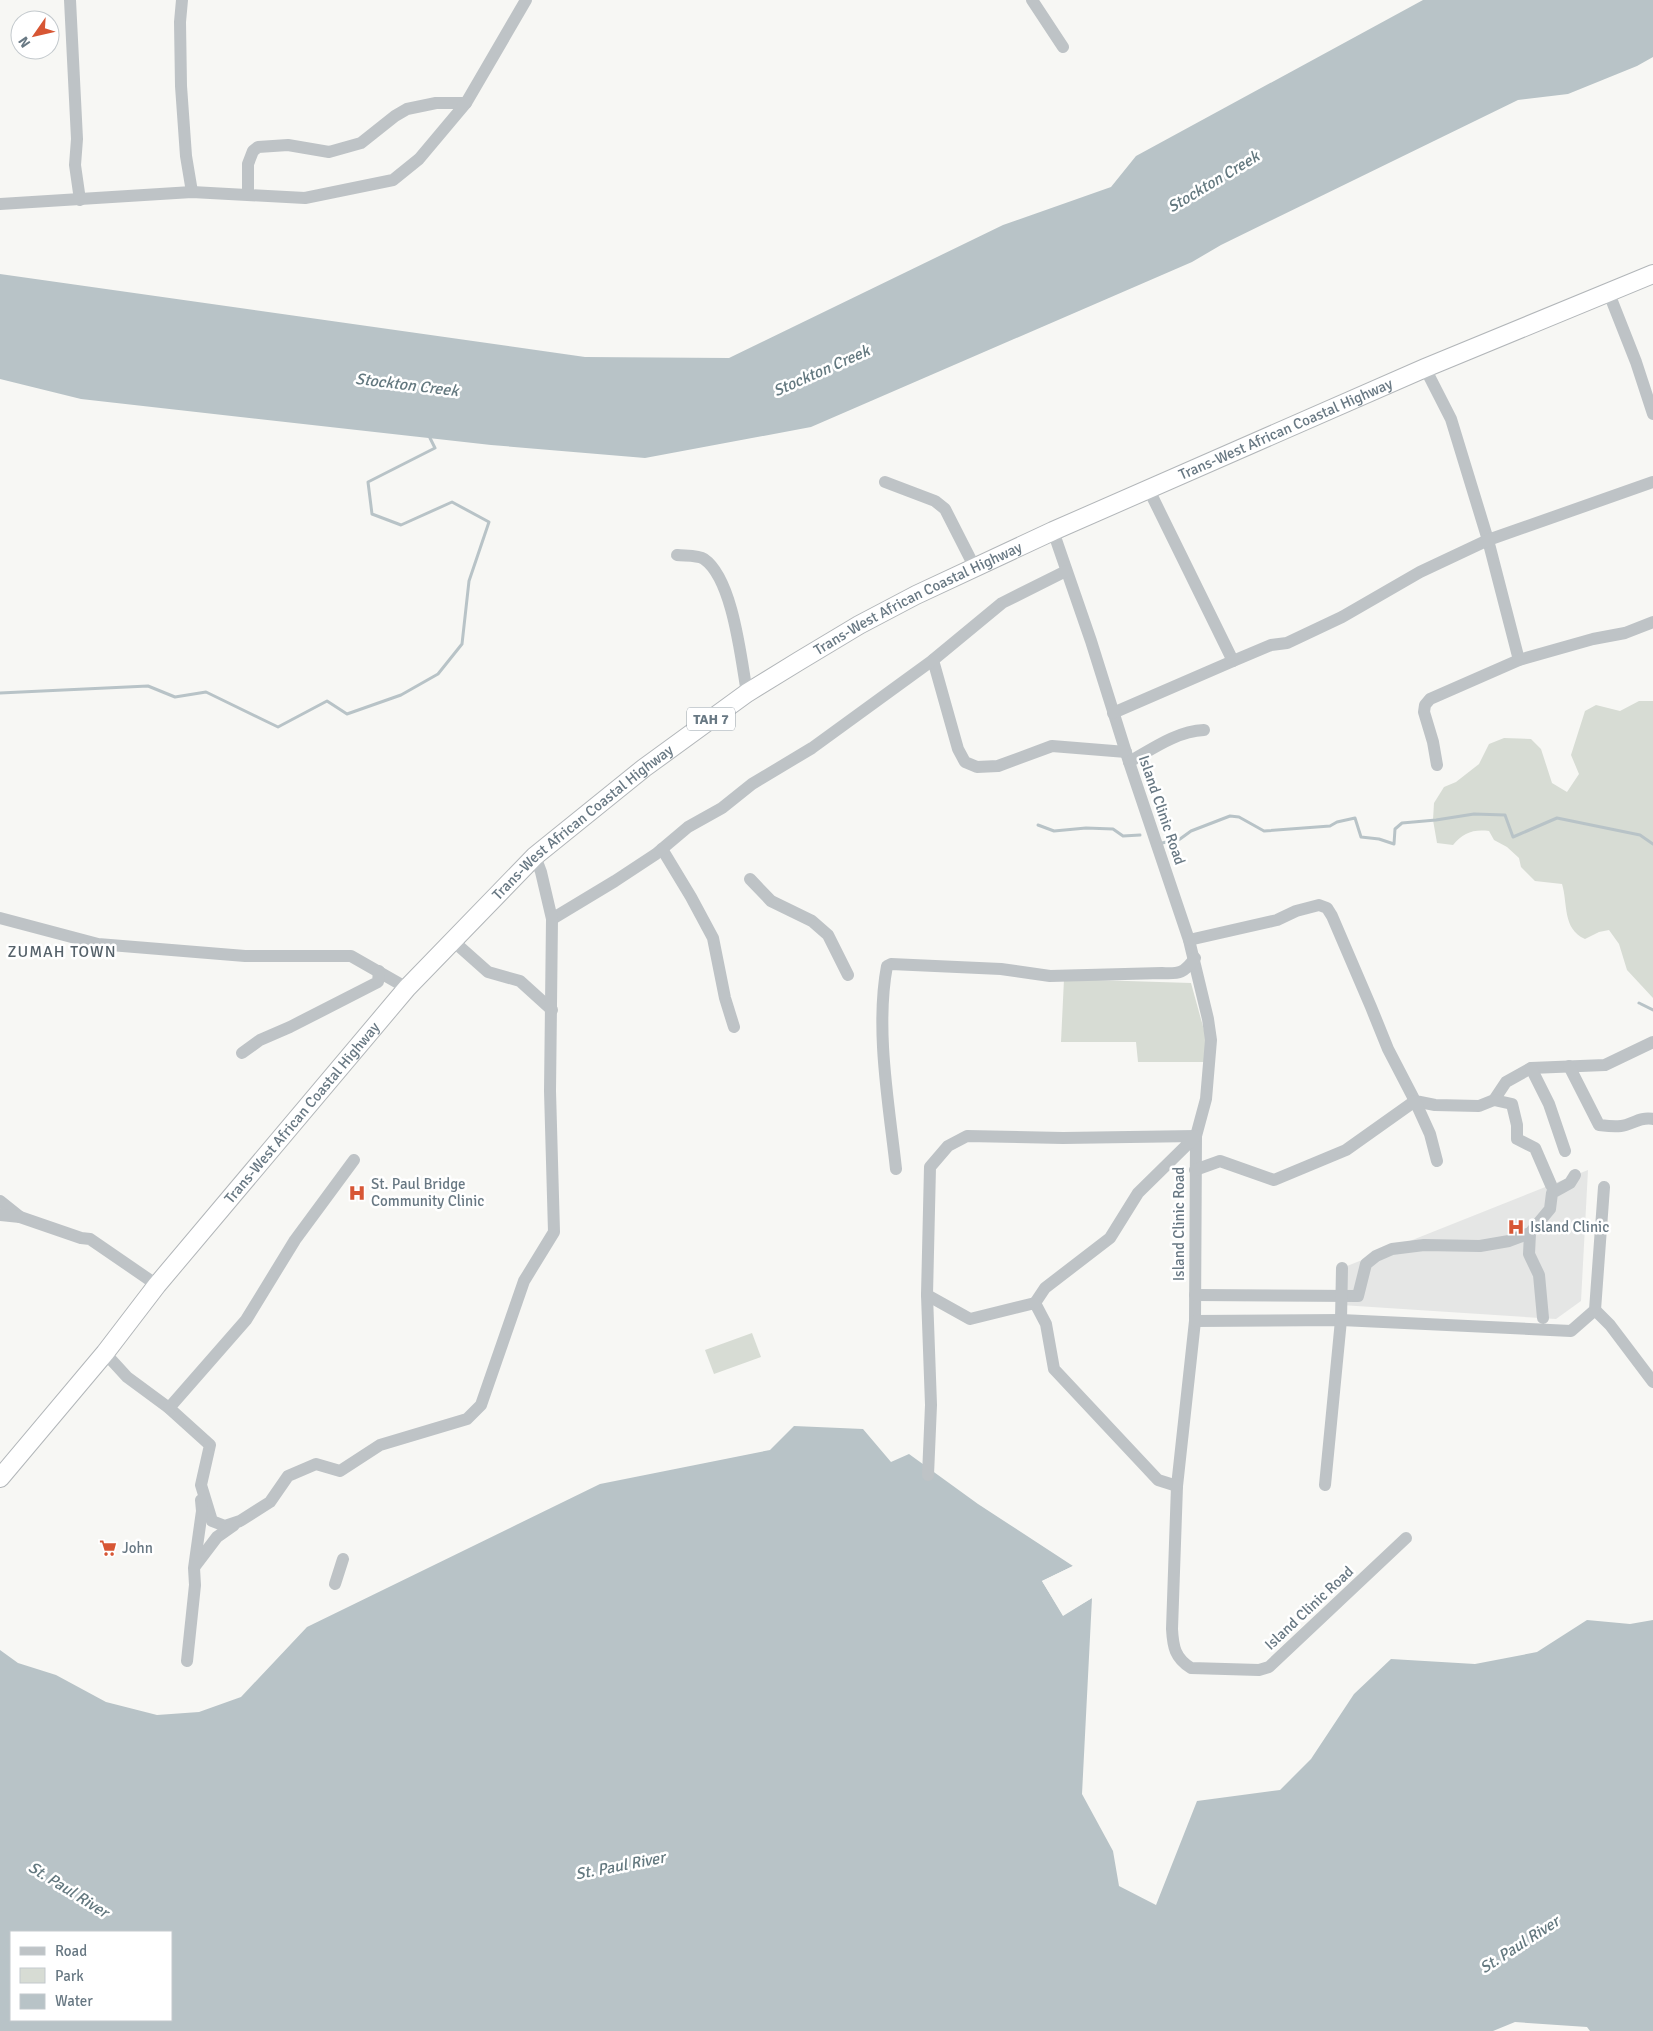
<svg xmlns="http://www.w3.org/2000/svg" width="1653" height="2031" viewBox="0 0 1653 2031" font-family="Signika,sans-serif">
<rect width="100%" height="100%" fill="#f7f7f4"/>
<polygon fill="#e5e6e5" points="1588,1170 1581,1301 1556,1319 1341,1305 1342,1268"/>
<g fill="#d7dcd4">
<path d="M1639,701H1653V998L1627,970L1619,944L1609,930L1599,932L1585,939C1562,929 1568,903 1562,884L1535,881L1521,867L1519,858L1507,847L1494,840L1489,831C1473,829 1463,833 1453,845L1437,843L1433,820L1434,803L1444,787L1456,782L1479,764L1489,744L1504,738L1531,739L1541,749L1552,783L1567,792L1579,774L1571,755L1585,711L1596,705L1620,711Z"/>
<polygon points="1064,979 1191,983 1207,1041 1205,1062 1138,1062 1136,1042 1061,1042"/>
<polygon points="752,1333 761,1357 714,1374 705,1350"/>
</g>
<g fill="#b8c3c7" fill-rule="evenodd">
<polygon points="1423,0 1653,0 1653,57 1637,66 1568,94 1518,100 1221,245 1192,262 811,427 645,458 491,445 81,399 0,379 0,274 585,357 729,358 1003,225 1111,187 1136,156"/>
<path d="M794,1426L863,1429L891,1462L909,1454L978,1504L1073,1566L1042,1581L1063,1615L1092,1598L1082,1794L1113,1851L1119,1886L1156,1905L1197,1801L1280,1790L1311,1759L1354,1694L1391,1659L1475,1664L1537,1652L1587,1620L1630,1624L1653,1620V2031H1590L1587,2027L1515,2022L1493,2031H0V1650L18,1663L56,1675L106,1702L157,1715L199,1712L241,1697L307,1627L600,1484L770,1450ZM11,1932H171V2020H11Z"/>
</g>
<polygon fill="#f7f7f4" points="1073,1566 1075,1568 1046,1582 1064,1612 1091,1596 1092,1598 1063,1616 1042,1581"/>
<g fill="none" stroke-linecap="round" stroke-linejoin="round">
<g stroke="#b8c3c7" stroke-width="3">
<polyline points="0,693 148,686 175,697 206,692 278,727 327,701 347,714 401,695 438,674 462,644 469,581 489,522 452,502 401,525 372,514 368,482 435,448 430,438 431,435"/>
<polyline points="1038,825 1054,831 1086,828 1113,829 1123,836 1140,835"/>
<polyline points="1162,843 1180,839 1191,831 1230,816 1239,817 1264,831 1330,826 1337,822 1355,818 1361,837 1379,839 1394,844 1395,829 1402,823 1436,820 1474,814 1505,815 1513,837 1557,818 1640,835 1653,844"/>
<polyline points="1639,1003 1653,1010"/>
</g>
<g stroke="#b2b6b9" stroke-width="20">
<g id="highway">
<path id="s1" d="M0,1478L105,1353L157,1285L407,988L535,856L644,768L747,693L799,661L859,625L916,595L1053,531L1425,368L1653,274"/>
</g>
</g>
<g stroke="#bec3c6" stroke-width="12">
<polyline points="70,0 77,139 75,165 80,200"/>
<polyline points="182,0 180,22 181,86 186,156 192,192"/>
<polyline points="1032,0 1063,47"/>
<polyline points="248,194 248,164 253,151 258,147 288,145 329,152 361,143 395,116 407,109 436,103 466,103"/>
<polyline points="0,204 192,192 305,198 393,180 419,159 466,103 526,0"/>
<polyline points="1608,291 1636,362 1653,414"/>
<polyline points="1425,368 1451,419 1488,540 1519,660"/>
<polyline points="885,482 935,501 945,509 975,568"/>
<polyline points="1149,490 1233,661 1271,645 1287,643 1342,617 1420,572 1488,540 1653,482"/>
<path d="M1053,531L1091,641L1129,762L1189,940L1208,1019L1211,1040L1206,1099L1196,1136L1195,1321L1177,1486L1172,1629C1173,1647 1175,1658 1191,1668L1259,1670L1269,1667L1406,1538"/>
<path d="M677,555C684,556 698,555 704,559C733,579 741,659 747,693"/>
<polyline points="933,660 958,749 965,762 977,767 998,766 1052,746 1126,752"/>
<polyline points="1113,713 1233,661"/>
<path d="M1129,762C1152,749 1177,731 1204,730"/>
<polyline points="1437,765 1433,742 1424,712 1425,705 1430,699 1519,660 1593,639 1625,633 1653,622"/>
<polyline points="662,849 691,897 713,938 725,998 734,1027"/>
<polyline points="750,879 771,901 812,921 828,935 848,975"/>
<polyline points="0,918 98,944 245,956 351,956 407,988"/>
<polyline points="552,919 615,881 656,854 688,827 722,808 752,784 812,748 933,660 1002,603 1066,571"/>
<polyline points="452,940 488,972 520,981 552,1010"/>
<polyline points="1189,940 1277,920 1296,911 1319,905 1327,908 1332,916 1371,1007 1388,1049 1415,1101 1435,1105 1479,1106 1494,1100 1506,1082 1531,1068 1605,1065 1653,1042"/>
<polyline points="242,1053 260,1040 290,1027 378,982 379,971"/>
<path d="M1569,1066L1599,1125C1607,1126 1613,1127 1621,1126C1631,1125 1641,1116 1653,1119"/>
<polyline points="1531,1068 1549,1104 1565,1151"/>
<polyline points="1494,1100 1512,1104 1517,1125 1517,1139 1535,1148 1551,1185"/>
<path d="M896,1169C889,1105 875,1029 887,966L891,964L1001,969L1050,976L1162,973C1180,974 1184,973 1195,958"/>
<polyline points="1195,1170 1220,1161 1274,1180 1346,1150 1415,1101 1430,1134 1437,1161"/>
<polyline points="0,1201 20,1217"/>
<polyline points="0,1215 20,1217 81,1238 90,1239 157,1285"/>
<polyline points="1530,1233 1529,1254 1539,1275 1543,1318"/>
<polyline points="927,1295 970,1319 1035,1303 1046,1324 1054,1369 1158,1480 1177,1486"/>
<polyline points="1195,1295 1358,1296 1366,1264 1376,1256 1392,1249 1424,1245 1480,1246 1509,1241 1530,1233 1550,1209 1552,1193 1570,1183 1575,1175"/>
<polyline points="1595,1310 1610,1325 1653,1382"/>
<polyline points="1195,1321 1341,1320 1571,1331 1595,1310 1604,1187"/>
<polyline points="105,1353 127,1377 169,1408 210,1445 201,1485 212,1521 225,1526 240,1521 270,1502 288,1476 316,1464 340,1471 380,1445 467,1419 481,1405 524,1281 554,1232 550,1091 552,919 541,872 535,856"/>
<polyline points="169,1408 246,1320 295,1240 354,1160"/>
<polyline points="928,1475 931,1405 927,1295 930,1167 948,1146 967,1136 1063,1138 1196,1136 1138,1193 1110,1238 1045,1288 1035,1303"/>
<polyline points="1325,1485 1341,1320 1342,1268"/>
<polyline points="195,1566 217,1537 234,1525"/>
<polyline points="335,1584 343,1559"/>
<polyline points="187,1661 195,1585 194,1568 202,1511 201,1500"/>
</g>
<use href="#highway" stroke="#fff" stroke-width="18"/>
</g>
<defs>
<g id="hospital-bare" transform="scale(1.35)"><path d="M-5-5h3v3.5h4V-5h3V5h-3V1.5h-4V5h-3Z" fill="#d75634" stroke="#fff" stroke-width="2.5" paint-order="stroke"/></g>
<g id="supermarket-bare" transform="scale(1.35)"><path d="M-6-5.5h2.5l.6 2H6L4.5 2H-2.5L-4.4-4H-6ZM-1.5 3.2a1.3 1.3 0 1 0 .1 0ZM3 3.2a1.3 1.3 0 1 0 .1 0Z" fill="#d75634" stroke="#fff" stroke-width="2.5" paint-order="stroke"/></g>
</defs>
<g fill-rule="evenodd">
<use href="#hospital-bare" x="357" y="1193"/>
<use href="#hospital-bare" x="1516" y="1227"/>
<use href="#supermarket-bare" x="108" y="1548"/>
</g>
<g text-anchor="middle" stroke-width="5" stroke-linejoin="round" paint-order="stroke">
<rect fill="#fff" stroke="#95a0a8" stroke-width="1" x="687" y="707.5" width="48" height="23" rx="4"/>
<g font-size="14" font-weight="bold" fill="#687883">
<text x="711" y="724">TAH 7</text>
</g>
<g font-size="15" fill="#687883" stroke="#fff">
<text dy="5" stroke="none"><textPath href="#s1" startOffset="1689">Trans-West African Coastal Highway</textPath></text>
<text dy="5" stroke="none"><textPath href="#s1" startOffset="1284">Trans-West African Coastal Highway</textPath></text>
<text transform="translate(1162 810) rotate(71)" y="5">Island Clinic Road</text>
<text dy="5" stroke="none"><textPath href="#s1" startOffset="879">Trans-West African Coastal Highway</textPath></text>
<text dy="5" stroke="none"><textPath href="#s1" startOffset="474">Trans-West African Coastal Highway</textPath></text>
<text transform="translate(1179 1224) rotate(-90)" y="5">Island Clinic Road</text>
<text transform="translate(1309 1608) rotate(-43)" y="5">Island Clinic Road</text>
</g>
<g font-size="15" fill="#687883" stroke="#fff" text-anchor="start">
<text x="371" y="1189">St. Paul Bridge<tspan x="371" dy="17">Community Clinic</tspan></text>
<text x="1530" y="1232">Island Clinic</text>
<text x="122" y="1553">John</text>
</g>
<g font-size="16" font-style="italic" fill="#63787f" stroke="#fff">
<text transform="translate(1213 181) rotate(-31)" y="6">Stockton Creek</text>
<text transform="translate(821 370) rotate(-24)" y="6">Stockton Creek</text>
<text transform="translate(407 384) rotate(7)" y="6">Stockton Creek</text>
<text transform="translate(620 1865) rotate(-11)" y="6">St. Paul River</text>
<text transform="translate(69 1889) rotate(32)" y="6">St. Paul River</text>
<text transform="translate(1519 1944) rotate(-33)" y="6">St. Paul River</text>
</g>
<g font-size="16" letter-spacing="1" fill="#556169" stroke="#fff">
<text x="62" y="957">ZUMAH TOWN</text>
</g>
</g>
<rect x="10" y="1931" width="162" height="90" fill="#ffffff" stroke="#c3c9cd"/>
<rect x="20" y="1947" width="25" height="8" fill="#bec3c6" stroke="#c3c9cd"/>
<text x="55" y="1956" font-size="15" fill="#687883">Road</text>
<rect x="20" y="1968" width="25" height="15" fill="#d7dcd4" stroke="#c3c9cd"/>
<text x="55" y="1981" font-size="15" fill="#687883">Park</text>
<rect x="20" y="1994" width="25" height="15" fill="#b8c3c7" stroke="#c3c9cd"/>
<text x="55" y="2006" font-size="15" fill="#687883">Water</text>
<g transform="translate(35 35) rotate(236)"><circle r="24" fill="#ffffff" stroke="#c3c9cd"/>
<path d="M0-4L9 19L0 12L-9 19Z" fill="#d75634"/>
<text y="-8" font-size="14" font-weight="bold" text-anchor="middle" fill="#687883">N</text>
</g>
</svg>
